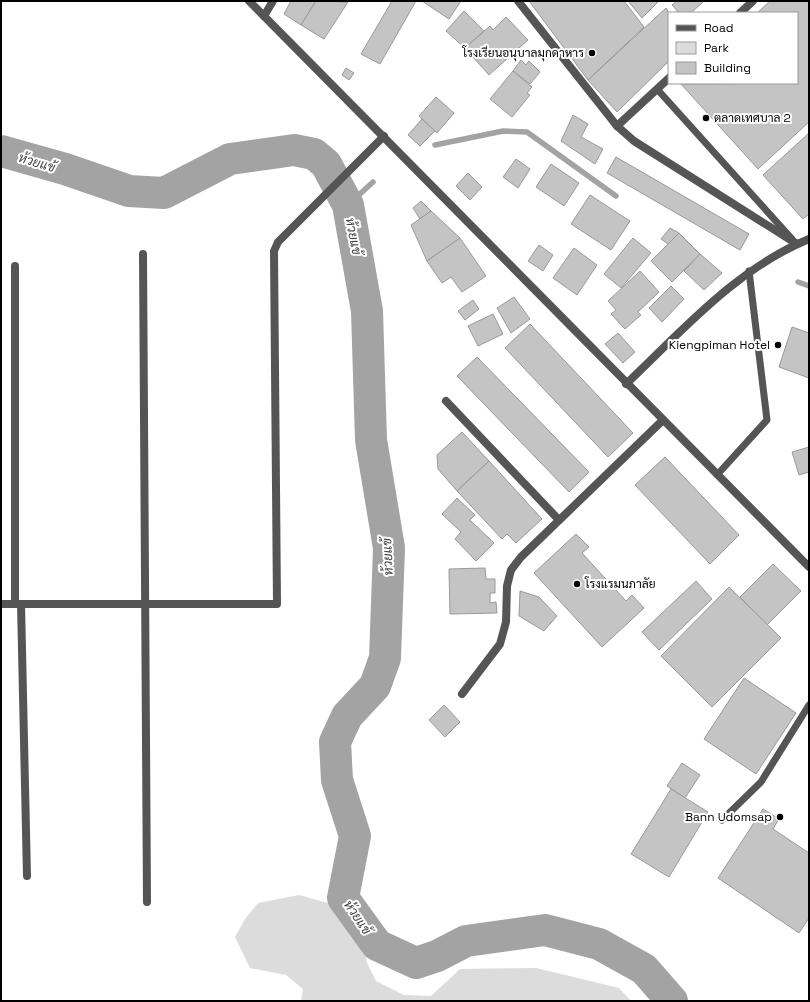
<svg xmlns="http://www.w3.org/2000/svg" width="810" height="1002" viewBox="0 0 810 1002" font-family="'Space Grotesk',Sarabun,sans-serif">
<rect width="100%" height="100%" fill="#fff"/>
<polygon fill="#dcdcdc" points="299,895 335,905 364,945 367,963 376,981 404,995 431,996 460,969 536,968 619,988 631,1001 301,1001 303,989 286,975 250,968 235,937 245,919 258,903"/>
<g fill="none" stroke-linecap="round" stroke-linejoin="round">
<g stroke="#a3a3a3" stroke-width="5.5">
<polyline points="435,145 503,131 527,132 616,196"/>
<polyline points="348,205 373,182"/>
<polyline points="798,282 809,286"/>
</g>
<polyline stroke="#a3a3a3" stroke-width="32" points="1,151 65,169 129,191 164,193 230,159 294,150 314,154 326,164 348,205 367,311 371,440 389,548 385,658 375,686 347,716 335,742 337,780 355,836 343,898 377,945 416,963 437,956 466,941 545,930 599,944 644,969 672,1001"/>
</g>
<g fill="#c4c4c4" stroke="#999">
<polygon points="291,1 316,1 301,25 284,14"/>
<polygon points="316,1 348,2 324,39 301,25"/>
<polygon points="392,1 416,1 380,64 361,54"/>
<polygon points="422,1 461,1 449,19"/>
<polygon points="529,1 624,1 644,27 588,80"/>
<polygon points="628,1 659,1 642,18"/>
<polygon points="677,1 704,1 691,13 679,13 672,5"/>
<polygon points="770,1 809,1 809,122 758,169 681,84 797,83 797,13 757,13"/>
<polygon points="666,8 669,13 669,61 617,112 588,80"/>
<polygon points="464,11 484,31 465,48 446,31"/>
<polygon points="506,17 528,40 489,75 465,48 490,26 493,30"/>
<polygon points="521,60 526,65 529,61 540,72 530,84 513,71"/>
<polygon points="346,68 354,73 349,80 342,75"/>
<polygon points="513,71 532,87 527,93 530,95 512,117 490,99"/>
<polygon points="436,97 454,113 437,133 419,116"/>
<polygon points="573,115 588,124 581,137 603,149 595,164 561,141"/>
<polygon points="422,119 435,131 420,146 408,135"/>
<polygon points="809,133 809,214 803,219 763,175"/>
<polygon points="616,157 749,234 740,250 607,173"/>
<polygon points="516,159 530,169 518,188 503,177"/>
<polygon points="551,164 579,183 564,206 536,187"/>
<polygon points="468,173 482,187 470,200 456,186"/>
<polygon points="590,195 630,221 611,250 571,224"/>
<polygon points="421,201 431,211 420,219 413,208"/>
<polygon points="431,211 460,238 427,261 411,225"/>
<polygon points="670,228 679,233 668,244 661,239"/>
<polygon points="679,233 700,254 672,282 651,261"/>
<polygon points="460,238 486,276 462,292 451,277 442,283 427,261"/>
<polygon points="633,238 651,253 621,288 604,274"/>
<polygon points="539,245 553,255 543,271 528,261"/>
<polygon points="574,248 597,265 577,295 553,278"/>
<polygon points="700,254 722,273 704,290 684,271"/>
<polygon points="640,271 659,292 638,312 641,315 625,329 611,314 616,310 608,301"/>
<polygon points="671,286 684,299 662,322 649,308"/>
<polygon points="514,297 530,319 511,333 497,308"/>
<polygon points="473,300 479,309 465,320 458,311"/>
<polygon points="493,314 503,334 478,346 468,326"/>
<polygon points="530,324 633,433 608,457 505,348"/>
<polygon points="792,327 809,333 809,378 779,367"/>
<polygon points="618,333 635,352 623,363 605,344"/>
<polygon points="477,357 589,472 569,492 457,376"/>
<polygon points="462,432 489,461 457,491 438,469 437,455"/>
<polygon points="809,447 809,472 799,475 792,452"/>
<polygon points="665,457 739,535 710,564 635,485"/>
<polygon points="489,461 542,519 516,543 507,534 502,539 457,491"/>
<polygon points="457,498 475,515 470,520 494,543 476,561 455,539 461,532 442,514"/>
<polygon points="576,534 589,547 582,553 626,601 632,595 644,608 602,647 534,573"/>
<polygon points="773,564 801,591 767,625 740,597"/>
<polygon points="485,568 486,579 495,579 495,593 490,593 490,603 496,602 497,613 450,614 449,569"/>
<polygon points="696,581 712,599 659,650 642,632"/>
<polygon points="729,587 781,638 712,707 661,656"/>
<polygon points="520,591 539,597 557,616 544,631 519,616"/>
<polygon points="744,678 796,713 756,774 704,739"/>
<polygon points="444,705 460,722 445,737 429,720"/>
<polygon points="682,763 700,775 685,798 667,786"/>
<polygon points="671,789 708,812 669,877 631,854"/>
<polygon points="763,809 779,819 773,829 809,853 809,918 799,933 718,878"/>
</g>
<g fill="none" stroke-linecap="round" stroke-linejoin="round">
<g stroke="#555" stroke-width="7">
<polyline points="657,89 792,239"/>
<polyline points="717,475 767,420 749,271"/>
<polyline points="722,820 761,782 809,705"/>
</g>
<g stroke="#555" stroke-width="8">
<polyline points="249,1 809,567"/>
<polyline points="518,1 617,126 634,141 797,244"/>
<polyline points="740,13 753,1"/>
<polyline points="264,16 273,1"/>
<polyline points="617,126 669,78"/>
<polyline points="143,254 147,902"/>
<polyline points="15,266 15,604"/>
<path d="M626,384C683,330 736,269 809,239"/>
<polyline points="446,401 559,520"/>
<polyline points="1,604 277,604 274,251 278,242 384,136"/>
<polyline points="21,604 27,876"/>
<polyline points="462,694 500,644 506,622 507,586 511,570 521,557 663,420"/>
</g>
</g>
<g fill="#000" stroke="#fff" stroke-width="1.5">
<circle cx="592" cy="53" r="4"/>
<circle cx="706" cy="118" r="4"/>
<circle cx="778" cy="345" r="4"/>
<circle cx="577" cy="584" r="4"/>
<circle cx="780" cy="817" r="4"/>
</g>
<g text-anchor="middle" stroke-width="4" stroke-linejoin="round" paint-order="stroke">
<g font-size="12" fill="#000" stroke="#fff" text-anchor="end">
<text x="584" y="57">โรงเรียนอนุบาลมุกดาหาร</text>
<text x="714" y="122" text-anchor="start">ตลาดเทศบาล 2</text>
<text x="770" y="349">Kiengpiman Hotel</text>
<text x="585" y="588" text-anchor="start">โรงแรมนภาลัย</text>
<text x="772" y="821">Bann Udomsap</text>
</g>
<g font-size="13" font-style="italic" fill="#444" stroke="#fff">
<text transform="translate(37 162) rotate(17)" y="5">ห้วยแข้</text>
<text transform="translate(354 236) rotate(79)" y="5">ห้วยแข้</text>
<text transform="translate(387 557) rotate(-92)" y="5">ห้วยแข้</text>
<text transform="translate(358 917) rotate(56)" y="5">ห้วยแข้</text>
</g>
</g>
<rect width="810" height="1002" fill="none" stroke="#000000" stroke-width="4"/>
<rect x="668" y="12" width="130" height="72" fill="#ffffff" stroke="#999999"/>
<rect x="676" y="25" width="20" height="6" fill="#555555" stroke="#999999"/>
<text x="704" y="32" font-size="12" fill="#000000">Road</text>
<rect x="676" y="42" width="20" height="12" fill="#dcdcdc" stroke="#999999"/>
<text x="704" y="52" font-size="12" fill="#000000">Park</text>
<rect x="676" y="62" width="20" height="12" fill="#c4c4c4" stroke="#999999"/>
<text x="704" y="72" font-size="12" fill="#000000">Building</text>
</svg>
